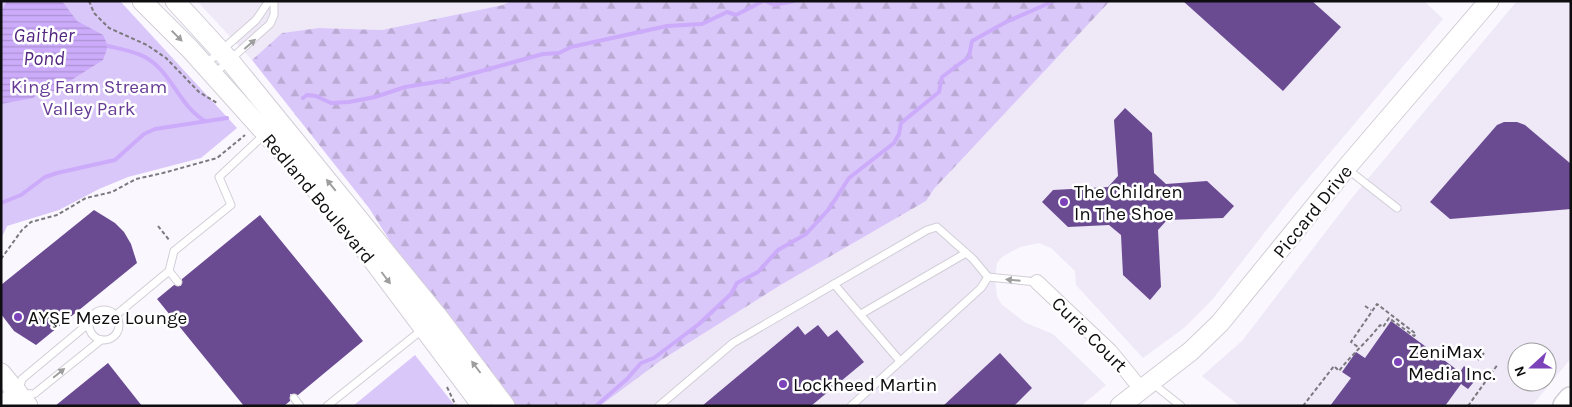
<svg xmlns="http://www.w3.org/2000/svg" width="1572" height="407" viewBox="0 0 1572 407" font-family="Karla,sans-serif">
<defs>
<pattern id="forest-firs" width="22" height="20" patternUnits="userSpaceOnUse" patternTransform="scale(1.25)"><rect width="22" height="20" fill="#dac7f9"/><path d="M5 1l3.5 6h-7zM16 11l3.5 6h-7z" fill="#baaad4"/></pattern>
<pattern id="water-rules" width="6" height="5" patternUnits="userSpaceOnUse" patternTransform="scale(1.25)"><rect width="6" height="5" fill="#cbabfa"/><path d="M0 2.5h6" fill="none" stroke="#ad92d5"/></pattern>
</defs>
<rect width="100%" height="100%" fill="#faf7ff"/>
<g fill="#eee8f7" fill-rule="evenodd">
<polygon points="197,1 511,1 503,5 382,30 319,28 282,33 252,60"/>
<polygon points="1110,1 1424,1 1443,19 1290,200 1212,300 1184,328 1143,358 1076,285 1075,271 1051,248 1039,243 1020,247 1002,257 997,263 995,278 997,296 1001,304 1026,323 1053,334 1106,385 1081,406 600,406 663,359 779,286 926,201 934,189"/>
<path d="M1517,1H1571V358L1532,406H1240L1202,376L1242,341L1351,199ZM1517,352H1547V382H1517Z"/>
</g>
<polygon fill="url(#forest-firs)" points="511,1 1110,1 934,189 926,201 779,286 663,359 600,406 504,406 439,318 369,208 252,60 282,33 319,28 382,30 503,5"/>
<g fill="#dac7f9">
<polygon points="1,1 120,1 237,128 201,158 128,177 99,189 59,210 7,226 1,239"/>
<polygon points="415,355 455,406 353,406"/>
</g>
<polygon fill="url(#water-rules)" points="7,1 62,1 77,21 103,35 108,46 103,60 54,91 43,90 33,98 1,104 1,12"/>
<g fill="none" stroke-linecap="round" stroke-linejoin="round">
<g stroke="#cbabfa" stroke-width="4">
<polyline points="766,1 774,5 794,1"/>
<path d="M108,46C121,49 134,51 145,57C172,72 179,106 205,121"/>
<polyline points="303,98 307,95 316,96 331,103 349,102 375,97 405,87 449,80 543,54 559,53 571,47 667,26 702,24 727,12 736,15 763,1"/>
<polyline points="1,203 21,195 45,177 57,173 115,160 144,134 155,129 227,118"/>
<polyline points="596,406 627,379 641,363 654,358 699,324 731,294 737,283 758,272 778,250 806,234 829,209 849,178 894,143 899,134 901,123 939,92 942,77 969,57 972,41 1006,22 1054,1"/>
</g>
</g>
<g fill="#6a4b92">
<polygon points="1183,1 1312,1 1341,27 1283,91"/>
<polygon points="1125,108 1152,133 1154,173 1166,184 1207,181 1234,206 1223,218 1167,220 1158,230 1161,287 1150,300 1123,275 1121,235 1109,225 1068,227 1042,202 1053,190 1108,187 1118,176 1114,120"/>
<polygon points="1504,122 1517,122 1525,125 1571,164 1571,209 1450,219 1430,202 1497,125"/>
<polygon points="94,210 115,223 124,232 131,244 137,263 36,345 14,331 1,314 1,285"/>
<polygon points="260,215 363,341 298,395 290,394 290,401 284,406 244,406 157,299 174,285 181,286 182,279"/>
<polygon points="1391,321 1460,372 1464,366 1478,377 1468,389 1461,384 1445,406 1330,406 1351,378 1342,372 1356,352 1365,358"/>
<polygon points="818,325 828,337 837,330 864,362 811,406 702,406 798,326 805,335"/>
<polygon points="1000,353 1032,388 1014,406 943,406"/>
<polygon points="108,363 142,406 55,406"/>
</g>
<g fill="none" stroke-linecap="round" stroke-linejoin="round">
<g stroke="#d1ced6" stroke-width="9">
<g id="lane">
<polyline points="206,64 256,20 269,1"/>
<polyline points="213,75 270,24 274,15 274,1"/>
<polyline points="1346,168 1397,208"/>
<polyline points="169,271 178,282"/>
<polyline points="988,277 1037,282"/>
<polyline points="834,284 900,361"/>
<circle cx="104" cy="325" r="15"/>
<polyline points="861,314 966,253"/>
<polyline points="116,315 169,271 174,251 231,205 219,177 265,134"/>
<polyline points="88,324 22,379 18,393 34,394 101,340"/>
<polyline points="1152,383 1181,406"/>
<polyline points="294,398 300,406"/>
<polyline points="327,406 423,329"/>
<polyline points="659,406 733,343 927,230 937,227 973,259 988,277 981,288 851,406"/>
</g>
</g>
<g stroke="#d1ced6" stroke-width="16">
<polyline id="street" points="1037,282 1110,351 1141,389"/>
</g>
<g stroke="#d1ced6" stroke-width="21">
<g id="secondary">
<polyline points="142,1 190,49 339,215 482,406"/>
<polyline points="175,1 230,61 439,318 505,406"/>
<polyline points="1,373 28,406"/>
<polyline points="2,406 18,393"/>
<polyline points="1120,406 1191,351 1220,323 1346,168 1489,1"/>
</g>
</g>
<g stroke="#d1ced6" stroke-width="28">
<polyline id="highway" points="1566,406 1571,400"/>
</g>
<g stroke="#7b797e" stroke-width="2" stroke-dasharray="4 2.5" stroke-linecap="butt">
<polyline points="89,1 94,13 109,28 147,45 166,58 199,92 217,103"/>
<polyline points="158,226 170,241"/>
<polyline points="1,259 22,230 31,222 57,215 86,198 112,192 136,179 163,173 217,158 245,135"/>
<polyline points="1365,306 1371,310"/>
<polyline points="1478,360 1484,353"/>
<polyline points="1477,374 1486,381"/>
<polyline points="447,387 456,406"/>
<path d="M1303,406L1334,366L1339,371C1352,354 1367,342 1380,325L1383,327L1389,318L1414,336L1416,334L1377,304L1351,342L1358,347"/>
<polyline points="1468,406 1498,364"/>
</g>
<use href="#lane" stroke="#fff" stroke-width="7"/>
<use href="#street" stroke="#fff" stroke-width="14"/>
<use href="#secondary" stroke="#fff" stroke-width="19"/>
<use href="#highway" stroke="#fff" stroke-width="25"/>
</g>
<defs><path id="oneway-solid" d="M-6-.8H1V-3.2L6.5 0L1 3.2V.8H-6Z" transform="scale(1.25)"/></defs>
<g fill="#9f9e9f">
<use href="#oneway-solid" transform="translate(177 36) rotate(45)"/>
<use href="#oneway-solid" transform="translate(250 44) rotate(-41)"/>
<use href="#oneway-solid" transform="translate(331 185) rotate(-129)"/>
<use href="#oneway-solid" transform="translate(386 278) rotate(53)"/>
<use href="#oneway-solid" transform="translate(1013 280) rotate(-175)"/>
<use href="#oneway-solid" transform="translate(476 367) rotate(-127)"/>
<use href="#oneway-solid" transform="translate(59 373) rotate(-39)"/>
</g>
<g fill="#7b42b9" stroke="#fff" stroke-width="2">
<circle cx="1064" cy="202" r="5"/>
<circle cx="18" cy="317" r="5"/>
<circle cx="1398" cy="362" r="5"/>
<circle cx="783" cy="384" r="5"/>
</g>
<g text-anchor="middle" stroke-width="5" stroke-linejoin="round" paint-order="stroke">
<g font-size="19" fill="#663c96" stroke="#fff">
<text x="89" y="93">King Farm Stream<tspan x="89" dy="22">Valley Park</tspan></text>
</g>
<g font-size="19" fill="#0e0d0f" stroke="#fff" text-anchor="start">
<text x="1074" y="198">The Children<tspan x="1074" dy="22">In The Shoe</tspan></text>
<text x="28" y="324">AYŞE Meze Lounge</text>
<text x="1408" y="358">ZeniMax<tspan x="1408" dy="22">Media Inc.</tspan></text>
<text x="793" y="391">Lockheed Martin</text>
</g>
<g font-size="19" fill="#0e0d0f" stroke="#fff">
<text transform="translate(319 198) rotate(50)" y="7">Redland Boulevard</text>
<text transform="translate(1312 211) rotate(-51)" y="7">Piccard Drive</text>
<text transform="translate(1090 334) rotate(45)" y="7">Curie Court</text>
</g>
<g font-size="20" font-style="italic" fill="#532781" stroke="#fff">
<text x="44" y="42">Gaither<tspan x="44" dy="23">Pond</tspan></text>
</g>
</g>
<rect width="1572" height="407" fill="none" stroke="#0e0d0f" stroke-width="5"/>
<g transform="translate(1532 367) rotate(249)"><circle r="24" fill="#ffffff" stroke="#9f9e9f"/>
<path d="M0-4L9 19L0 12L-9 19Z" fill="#7b42b9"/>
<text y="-8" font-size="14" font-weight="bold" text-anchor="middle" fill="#0e0d0f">N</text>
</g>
</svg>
